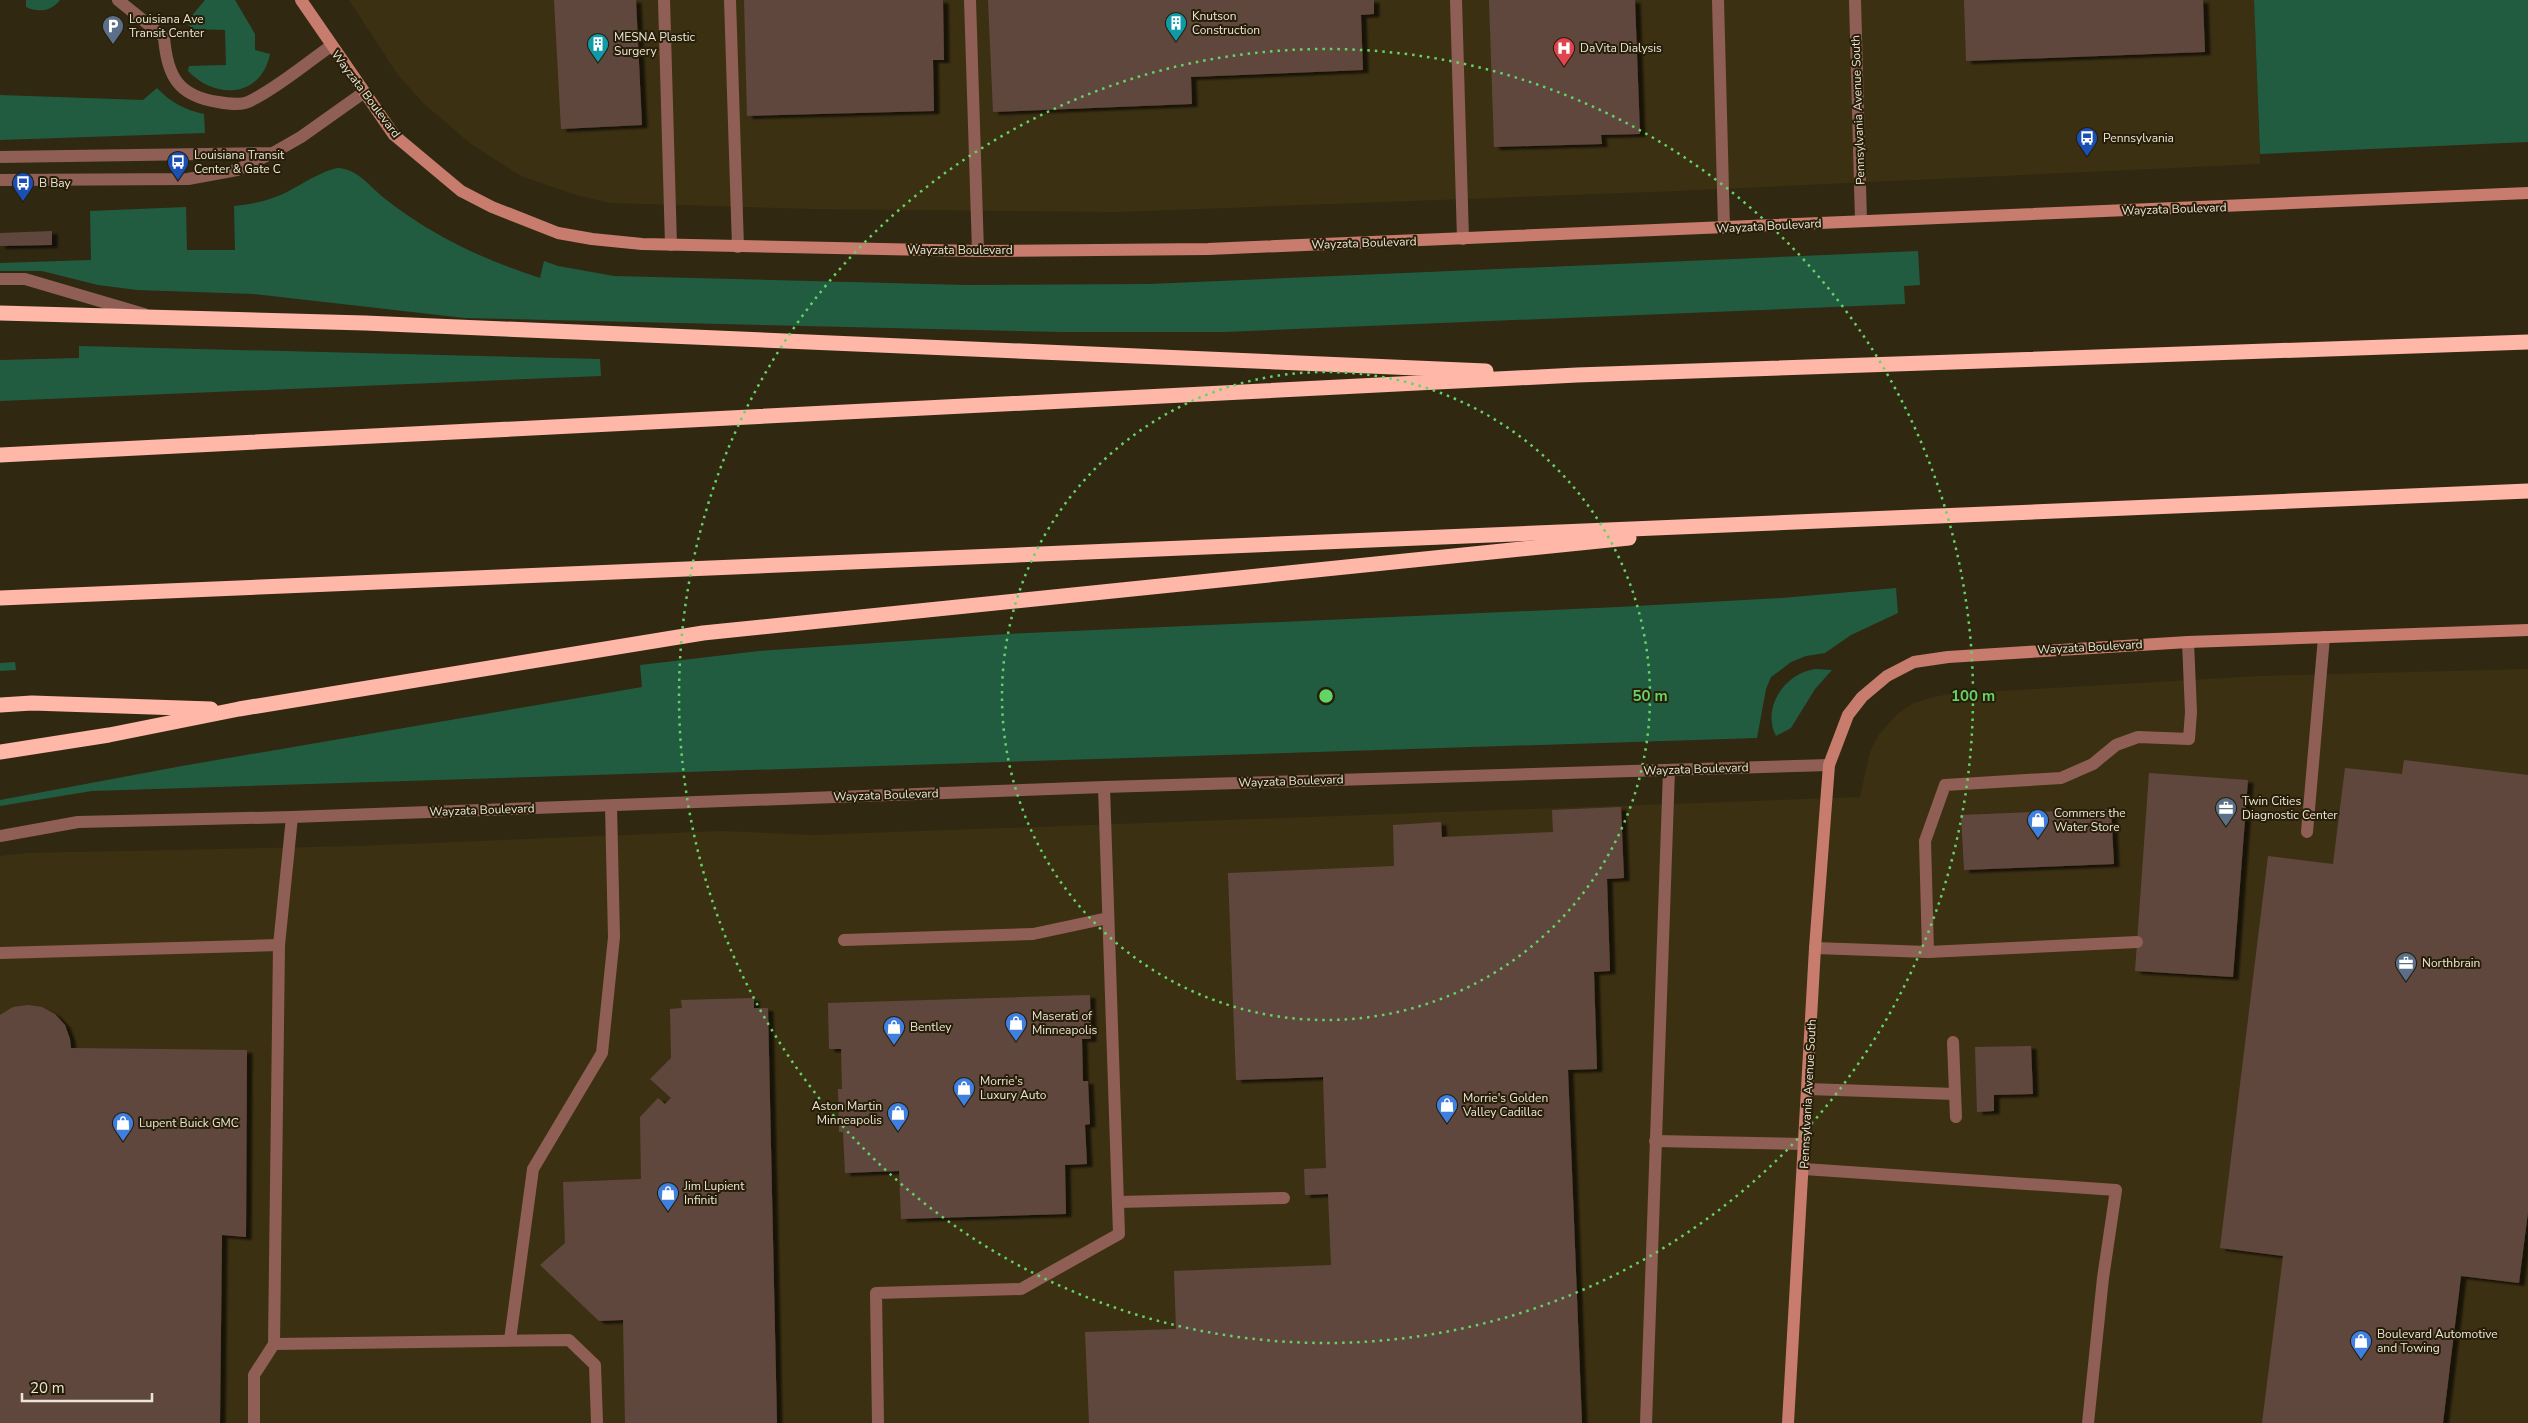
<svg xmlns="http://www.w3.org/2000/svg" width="2528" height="1423" viewBox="0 0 2528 1423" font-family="'Nunito Sans',sans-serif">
<defs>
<filter id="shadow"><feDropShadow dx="5.5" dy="3" stdDeviation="1" flood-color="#0009"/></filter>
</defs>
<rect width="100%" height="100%" fill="#312811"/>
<g fill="#3c3012">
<polygon points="349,0 2254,0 2260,164 1676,191 1118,212 811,209 611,203 576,195 521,176 471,144 423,103 398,75"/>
<polygon points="2528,669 2528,1423 0,1423 0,856 26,853 358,846 721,831 813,835 1860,797 1870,752 1877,737 1897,714 1912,704 1930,698 1948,694 2259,676"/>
</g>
<g fill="#215c41">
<path d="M26,0H60C52,11 38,13 26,7Z"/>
<path d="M205,0H235L255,34V50L270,54C261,98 216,100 188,71L189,66L226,65L225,30L192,29L188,24L189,19Z"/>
<polygon points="2254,0 2528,0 2528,142 2260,154"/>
<path d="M157,88C170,102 185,110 204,114L205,133L0,140V95L143,100Z"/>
<path d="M337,168C358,169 368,185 384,198C432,236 482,259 540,278L544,261L558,266L614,276L966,285L1149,284L1918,251L1920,285L1904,286L1905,304L1224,332H1061L465,318L254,294L137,290L98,285L42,271H0V263L91,260L90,211L186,207L187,250H235L234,206C252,204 270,201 287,192C304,183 318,173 337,168Z"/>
<polygon points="79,346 600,359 601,376 0,401 0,360 79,358"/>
<polygon points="1896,588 1898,613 1851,635 1825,653 1806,656 1791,662 1778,672 1771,677 1766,689 1757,738 92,791 0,806 0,800 182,766 642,687 640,665 759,651 1007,634 1618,607 1782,598"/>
<polygon points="15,662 16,670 0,671 0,663"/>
<path d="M1816,669L1832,670L1815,689L1791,728L1776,736C1761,707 1786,672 1816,669Z"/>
</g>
<g fill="#60473d" filter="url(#shadow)">
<polygon points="554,0 636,0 642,125 561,129"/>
<polygon points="744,0 943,0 944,60 933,60 934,111 747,116"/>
<polygon points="988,0 1374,0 1374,14 1361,15 1363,70 1191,77 1192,104 993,112"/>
<polygon points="1489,0 1635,0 1640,134 1601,135 1602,144 1494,147"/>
<polygon points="1964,0 2203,0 2205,52 1966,61"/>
<polygon points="52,231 52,245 0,246 0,233"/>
<polygon points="2404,760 2528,775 2528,1212 2519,1283 2461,1276 2443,1423 2262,1423 2283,1256 2220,1248 2268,856 2333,864 2345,768 2402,774"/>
<polygon points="2149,773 2248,780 2233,977 2135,971"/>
<polygon points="1621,807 1624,878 1607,879 1610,971 1594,972 1597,1069 1568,1070 1582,1423 1089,1423 1085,1332 1176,1329 1174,1271 1331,1265 1328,1194 1305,1195 1304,1169 1326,1168 1323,1077 1236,1080 1228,873 1394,866 1393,825 1441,822 1442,837 1553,832 1552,810"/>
<polygon points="2111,809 2114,864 1964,870 1961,815"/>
<polygon points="1090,995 1091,1039 1082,1039 1083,1081 1088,1081 1090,1124 1085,1125 1087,1164 1065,1165 1066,1214 901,1219 899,1171 845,1173 843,1132 839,1132 838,1089 842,1089 841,1049 829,1049 828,1003"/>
<polygon points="754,998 754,1008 768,1008 777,1423 625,1423 623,1320 599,1321 540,1265 565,1243 563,1182 641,1179 640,1117 658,1098 665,1104 671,1098 650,1079 671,1058 670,1009 682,1008 681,1000"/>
<polygon points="28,1005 42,1007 55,1014 65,1025 70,1039 71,1048 247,1050 246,1237 222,1235 220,1423 0,1423 0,1015 13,1007"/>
<polygon points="2031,1046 2033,1094 1994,1095 1994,1111 1977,1112 1975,1047"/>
</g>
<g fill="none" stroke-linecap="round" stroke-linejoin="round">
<g stroke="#8f5f55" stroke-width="12">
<path d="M118,0L164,37C167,76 178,96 218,102C229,104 243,106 252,100C280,86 305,64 331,46"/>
<polyline points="664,0 671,245"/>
<polyline points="730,0 738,247"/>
<polyline points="970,0 978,251"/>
<polyline points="1456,0 1463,239"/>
<polyline points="1718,0 1724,228"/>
<polyline points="0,157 273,153 301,137 363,93"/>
<polyline points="0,180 188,179 237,170 268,155"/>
<polyline points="0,279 25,279 144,314"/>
<polyline points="2307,832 2324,637"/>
<polyline points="844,940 1033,934 1108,918"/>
<polyline points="1815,948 1928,952 2137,942"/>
<polyline points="1928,952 1925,841 1945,785 2061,778 2093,764 2116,745 2138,737 2189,739 2191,712 2188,642"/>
<polyline points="0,953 279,945"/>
<polyline points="1953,1042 1956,1117"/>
<polyline points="1808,1089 1955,1094"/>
<polyline points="1655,1141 1805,1144"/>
<polyline points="1804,1169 2116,1190 2103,1278 2088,1423"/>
<polyline points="1118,1202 1284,1198"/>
<polyline points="510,1340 533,1169 602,1053 614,937 611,806"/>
<polyline points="274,1344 569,1340 595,1365 597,1423"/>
<polyline points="254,1423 254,1375 274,1344 279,945 292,817"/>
<polyline points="878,1423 876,1293 1021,1289 1119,1234 1104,787"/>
<polyline points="1646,1423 1669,770"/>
</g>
<g stroke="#8f5f55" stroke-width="12">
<polyline points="1855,0 1861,221"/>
<polyline points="0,836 78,822 292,817 1104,787 1829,765"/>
</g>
<g stroke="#c87c6d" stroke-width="12">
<polyline points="301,0 394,135 461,191 492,207 558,233 592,239 642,244 978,251 1208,249 2528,193"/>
<polyline points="1788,1423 1815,948 1829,765 1848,715 1862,697 1887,676 1914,662 1948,657 2188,642 2528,630"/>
</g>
<g stroke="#ffb7a8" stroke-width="15">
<polyline points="0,313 365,323 1486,371"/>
<polyline points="0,455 1577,375 2528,342"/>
<polyline points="0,598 2528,491"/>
<polyline points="0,705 32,703 211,709"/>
<polyline points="0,752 109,735 239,709 703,633 1629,538"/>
</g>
</g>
<g fill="none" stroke="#65d467" stroke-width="2.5" stroke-dasharray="2.5 5">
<circle cx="1326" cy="696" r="324"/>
<circle cx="1326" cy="696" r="647"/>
</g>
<defs>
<g id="building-pin" transform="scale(1.125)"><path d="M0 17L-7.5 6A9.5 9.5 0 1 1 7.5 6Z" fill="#0f9aa8" stroke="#271e08"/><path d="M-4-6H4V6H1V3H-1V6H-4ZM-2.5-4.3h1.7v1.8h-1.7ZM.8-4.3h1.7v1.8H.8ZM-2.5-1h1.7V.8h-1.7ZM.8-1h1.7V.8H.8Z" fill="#fff"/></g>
<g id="parking-pin" transform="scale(1.125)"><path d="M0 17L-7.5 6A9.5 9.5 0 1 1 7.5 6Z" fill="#5c6f8a" stroke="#271e08"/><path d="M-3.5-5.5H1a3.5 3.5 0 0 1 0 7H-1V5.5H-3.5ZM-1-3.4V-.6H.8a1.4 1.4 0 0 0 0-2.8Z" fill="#fff"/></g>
<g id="hospital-pin" transform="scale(1.125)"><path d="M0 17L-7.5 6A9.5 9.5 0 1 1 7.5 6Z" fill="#e0444e" stroke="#271e08"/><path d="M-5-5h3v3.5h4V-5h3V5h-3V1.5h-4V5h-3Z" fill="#fff"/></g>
<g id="bus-pin" transform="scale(1.125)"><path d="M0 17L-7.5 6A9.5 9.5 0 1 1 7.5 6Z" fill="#1a4fb4" stroke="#271e08"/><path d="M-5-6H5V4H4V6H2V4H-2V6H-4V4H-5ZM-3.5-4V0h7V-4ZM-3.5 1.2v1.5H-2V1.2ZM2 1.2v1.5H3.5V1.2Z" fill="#fff"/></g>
<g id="office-pin" transform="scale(1.125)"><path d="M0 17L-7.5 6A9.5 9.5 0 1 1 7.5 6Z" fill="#5c6f8a" stroke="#271e08"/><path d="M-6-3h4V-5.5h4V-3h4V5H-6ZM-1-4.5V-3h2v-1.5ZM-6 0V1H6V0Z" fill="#fff"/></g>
<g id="shop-pin" transform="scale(1.125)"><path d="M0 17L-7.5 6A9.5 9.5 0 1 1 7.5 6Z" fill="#3f7fe0" stroke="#271e08"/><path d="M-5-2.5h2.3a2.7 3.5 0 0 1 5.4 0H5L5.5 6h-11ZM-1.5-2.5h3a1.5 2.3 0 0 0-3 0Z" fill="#fff"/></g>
</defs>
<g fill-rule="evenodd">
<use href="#building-pin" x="1176" y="23"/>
<use href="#parking-pin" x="113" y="26"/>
<use href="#building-pin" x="598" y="44"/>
<use href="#hospital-pin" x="1564" y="48"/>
<use href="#bus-pin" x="2087" y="138"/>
<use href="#bus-pin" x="178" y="162"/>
<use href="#bus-pin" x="23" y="183"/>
<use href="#office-pin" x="2226" y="808"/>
<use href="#shop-pin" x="2038" y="820"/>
<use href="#office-pin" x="2406" y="963"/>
<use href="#shop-pin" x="1016" y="1023"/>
<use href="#shop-pin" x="894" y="1027"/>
<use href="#shop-pin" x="964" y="1088"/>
<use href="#shop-pin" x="1447" y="1105"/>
<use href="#shop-pin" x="898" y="1113"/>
<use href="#shop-pin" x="123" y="1123"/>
<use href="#shop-pin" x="668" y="1193"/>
<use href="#shop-pin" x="2361" y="1341"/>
</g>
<g text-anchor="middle" stroke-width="4" stroke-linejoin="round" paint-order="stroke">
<g font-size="12" fill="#ebe5d8" stroke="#271e08" text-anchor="start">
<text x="1192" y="20">Knutson<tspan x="1192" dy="14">Construction</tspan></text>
<text x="129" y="23">Louisiana Ave<tspan x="129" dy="14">Transit Center</tspan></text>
<text x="614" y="41">MESNA Plastic<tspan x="614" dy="14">Surgery</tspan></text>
<text x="1580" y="52">DaVita Dialysis</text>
<text x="2103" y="142">Pennsylvania</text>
<text x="194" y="159">Louisiana Transit<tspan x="194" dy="14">Center &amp; Gate C</tspan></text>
<text x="39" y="187">B Bay</text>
<text x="2242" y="805">Twin Cities<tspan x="2242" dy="14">Diagnostic Center</tspan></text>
<text x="2054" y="817">Commers the<tspan x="2054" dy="14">Water Store</tspan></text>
<text x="2422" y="967">Northbrain</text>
<text x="1032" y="1020">Maserati of<tspan x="1032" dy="14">Minneapolis</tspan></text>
<text x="910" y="1031">Bentley</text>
<text x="980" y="1085">Morrie's<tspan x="980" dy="14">Luxury Auto</tspan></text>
<text x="1463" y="1102">Morrie's Golden<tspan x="1463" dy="14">Valley Cadillac</tspan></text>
<text x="882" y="1110" text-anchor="end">Aston Martin<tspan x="882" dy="14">Minneapolis</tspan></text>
<text x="139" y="1127">Lupent Buick GMC</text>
<text x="684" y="1190">Jim Lupient<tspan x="684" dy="14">Infiniti</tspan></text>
<text x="2377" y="1338">Boulevard Automotive<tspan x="2377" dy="14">and Towing</tspan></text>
</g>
<g font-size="12" fill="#ebe5d8" stroke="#271e08">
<text transform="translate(366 94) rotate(53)" y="4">Wayzata Boulevard</text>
<text transform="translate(1858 110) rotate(-92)" y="4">Pennsylvania Avenue South</text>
<text transform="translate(2174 209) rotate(-2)" y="4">Wayzata Boulevard</text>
<text transform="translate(1769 226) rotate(-3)" y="4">Wayzata Boulevard</text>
<text transform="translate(1364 243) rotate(-2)" y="4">Wayzata Boulevard</text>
<text x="960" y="254">Wayzata Boulevard</text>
<text transform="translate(2090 647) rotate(-3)" y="4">Wayzata Boulevard</text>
<text transform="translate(1696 769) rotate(-2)" y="4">Wayzata Boulevard</text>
<text transform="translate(1291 781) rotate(-2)" y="4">Wayzata Boulevard</text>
<text transform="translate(886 795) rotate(-2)" y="4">Wayzata Boulevard</text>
<text transform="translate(482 810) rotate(-2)" y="4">Wayzata Boulevard</text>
<text transform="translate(1808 1094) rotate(-87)" y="4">Pennsylvania Avenue South</text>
</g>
</g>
<circle cx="1326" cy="696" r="8" fill="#65d467" stroke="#271e08" stroke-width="2.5"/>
<g font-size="15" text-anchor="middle" font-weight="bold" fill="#65d467" stroke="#271e08" stroke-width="4" stroke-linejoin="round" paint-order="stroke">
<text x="1650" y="701">50 m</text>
<text x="1973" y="701">100 m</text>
</g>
<path d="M22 1393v8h130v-8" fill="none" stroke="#ebe5d8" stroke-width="2.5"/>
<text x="30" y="1393" font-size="15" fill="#ebe5d8" stroke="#271e08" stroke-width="4" paint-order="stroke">20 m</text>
</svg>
